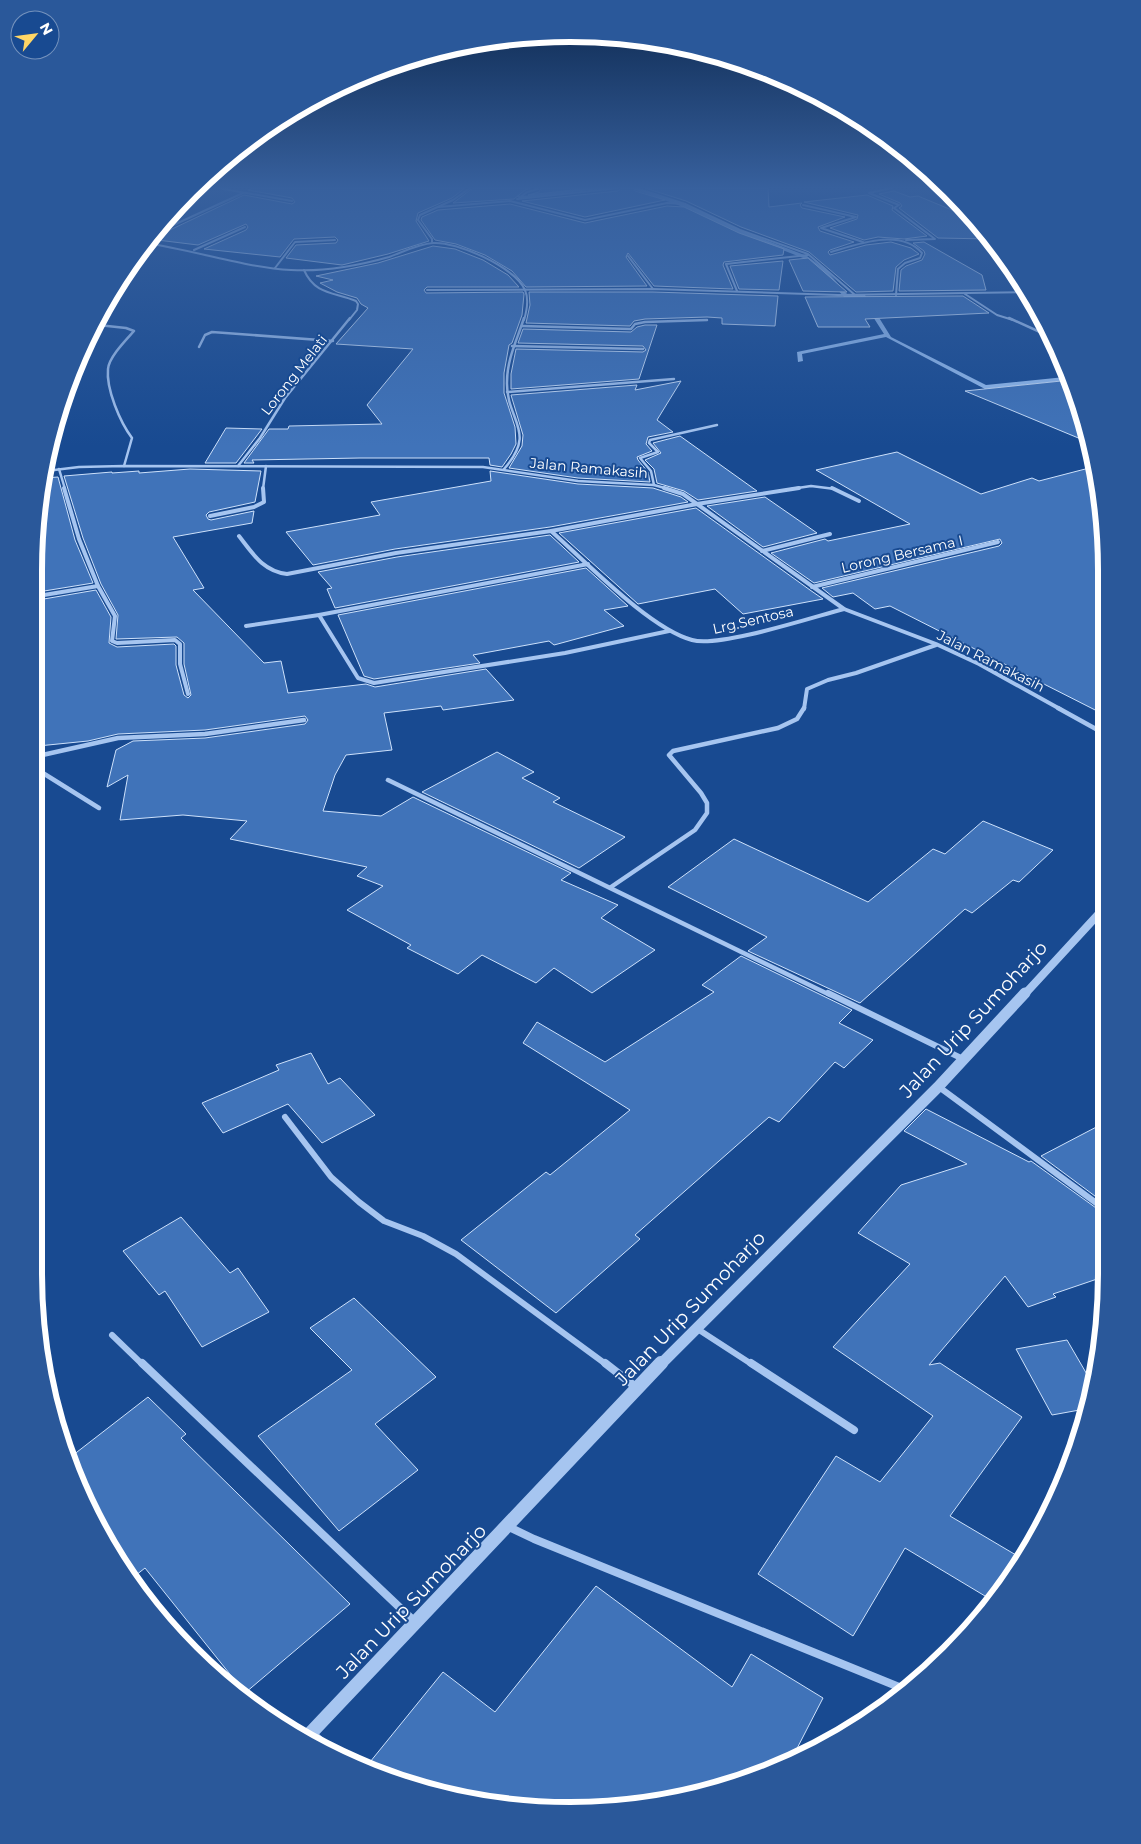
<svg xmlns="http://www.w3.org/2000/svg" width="1141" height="1844" viewBox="0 0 1141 1844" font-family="Montserrat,sans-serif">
<rect width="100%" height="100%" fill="#184a91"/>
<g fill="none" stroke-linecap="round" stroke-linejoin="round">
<g fill="#99c0f2" fill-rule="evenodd">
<polygon points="592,188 607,188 522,198 501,193 503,192 522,196"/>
<polygon points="629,188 636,188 682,203 740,230 807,256 826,270 847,294 865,295 891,337 986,385 1065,377 1071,380 1074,387 1064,381 985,389 886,337 802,354 803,361 798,362 797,352 884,334 861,298 844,297 822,272 803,258 736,232 678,205"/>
</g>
</g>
<g fill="#4073b9" stroke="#cde1fb">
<polygon points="254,188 465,188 452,198 418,213 416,221 429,241 388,254 342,265 286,258 296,245 336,243 338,240 335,237 294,239 280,257 204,249 246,230 248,227 246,224 198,245 149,239 152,236 155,237 244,195 292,204 295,202 292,198 248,190"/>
<polygon points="473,188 531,188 525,190 514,199 453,203"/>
<polygon points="541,188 591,188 528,195 539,192"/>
<polygon points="621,188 633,188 635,191 665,200 585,217 522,201 618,191"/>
<polygon points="645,188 768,188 769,207 802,203 800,205 802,208 845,217 818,227 820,231 854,242 830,250 828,252 830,255 866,245 891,242 911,248 919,254 904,260 896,267 893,291 856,292 809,252 741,227 686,201"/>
<polygon points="894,191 910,197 918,196 976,220 990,239 938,238 899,208 902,206 900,203 879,194"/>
<polygon points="867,195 893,206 892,210 927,236 904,239 878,237 864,240 830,228 857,219 858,215 804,202"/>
<polygon points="510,204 585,223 667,206 684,207 739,233 784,249 783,255 724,262 723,265 733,289 654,286 628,253 626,257 647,286 526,287 512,271 485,255 456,244 435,240 421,220 422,217 438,210"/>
<polygon points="924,242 982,275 986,290 899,291 901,270 906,266 922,260 925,254 924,251 913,243"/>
<polygon points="433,246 455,249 483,260 508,275 519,287 427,287 424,290 426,293 523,292 524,294 522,315 512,343 509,345 504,373 504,393 515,427 516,444 511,454 502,467 490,465 489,458 360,458 252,460 254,463 244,463 269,429 288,429 289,426 382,424 367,405 413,349 336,344 368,308 361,304 357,298 337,292 320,283 333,280 316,276 378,263"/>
<polygon points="808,258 847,292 803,291 789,260"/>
<polygon points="783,261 779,290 739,289 730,266"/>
<polygon points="529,292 653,292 778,296 775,326 722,324 722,318 707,317 645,319 634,321 630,326 526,323 530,305"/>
<polygon points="963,296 989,313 865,319 870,327 818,327 805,297"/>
<polygon points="645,325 657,325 639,379 511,389 511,374 516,349 643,352 646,350 643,346 518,343 523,329 631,332 637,327"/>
<polygon points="1071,380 1079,398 1088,442 965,391"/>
<polygon points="681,381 657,420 673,432 648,437 646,444 652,451 637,457 638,460 648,472 650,482 578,478 509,468 522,446 523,435 511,395 637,385 635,390"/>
<polygon points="226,428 262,429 236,463 205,463"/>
<polygon points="680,436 757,491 698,500 684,491 657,483 654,469 645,460 661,453 653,443"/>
<polygon points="897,452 981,494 1032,478 1039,481 1093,467 1106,535 1105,715 890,606 875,609 853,593 833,597 822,588 999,546 1002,543 1000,539 814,583 771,553 825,539 828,541 910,524 816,470"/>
<polygon points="190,469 261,471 255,502 209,512 206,515 208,519 211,520 254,511 252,523 173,537 204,588 193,590 264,663 281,661 288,693 366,684 375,687 486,669 514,700 443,710 441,706 384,713 392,750 346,755 335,775 323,811 381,816 413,797 571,873 561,880 618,905 601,918 655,950 592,993 554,968 536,983 482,955 458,974 407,948 411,945 347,910 383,886 357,876 367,867 230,839 247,821 183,815 120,820 128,775 107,787 116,750 133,741 205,738 305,724 308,720 305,716 205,730 118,734 88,741 38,746 38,600 96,590 111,617 109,643 117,647 174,644 176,646 176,665 184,695 188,698 191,695 184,664 184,643 177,637 116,639 118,615 101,584 83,538 64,476 112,472 112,473 139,471 139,473"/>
<polygon points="490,471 578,484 653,488 681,497 688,502 550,527 395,549 313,565 286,532 380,515 371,502 491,481"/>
<polygon points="58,477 75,540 93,583 38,592 38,501 44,478"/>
<polygon points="765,497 817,533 763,547 707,506"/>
<polygon points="696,508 810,590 823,599 743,614 715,589 638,604 559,533"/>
<polygon points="550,535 579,562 335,608 327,589 332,588 318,572 397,557"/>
<polygon points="586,568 628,606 604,610 624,626 554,645 549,641 473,655 480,663 374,679 364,676 338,615"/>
<polygon points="497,752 534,772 522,778 560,798 553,802 625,837 579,868 422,792"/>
<polygon points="983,821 1053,850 1019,882 1013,880 972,913 965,909 860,1003 748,951 767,937 668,887 734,839 868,902 933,849 945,854"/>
<polygon points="741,956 852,1010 839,1023 873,1040 844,1068 835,1062 779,1122 769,1117 635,1235 640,1239 556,1313 461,1240 546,1172 550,1175 630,1110 523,1043 537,1022 605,1062 714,992 702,985"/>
<polygon points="311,1053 328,1084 340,1078 375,1115 322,1143 288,1104 223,1133 202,1103 279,1070 276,1065"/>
<polygon points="926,1109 1029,1162 1031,1161 1103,1213 1103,1277 1053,1294 1056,1297 1028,1307 1005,1276 929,1365 940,1363 1022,1417 950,1516 1021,1558 996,1600 995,1602 905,1548 853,1636 758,1574 836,1456 880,1482 933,1416 833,1347 910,1264 858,1233 901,1185 967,1164 904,1131"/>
<polygon points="1104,1123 1103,1170 1103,1202 1041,1156"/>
<polygon points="181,1217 230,1273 238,1268 269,1312 202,1347 165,1291 159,1295 123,1251"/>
<polygon points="354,1298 436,1377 375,1424 418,1470 339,1531 258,1436 352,1370 310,1328"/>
<polygon points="1067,1340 1092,1383 1085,1409 1052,1415 1016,1349"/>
<polygon points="148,1397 186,1434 181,1438 350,1604 245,1693 145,1568 131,1579 89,1511 68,1459"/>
<polygon points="596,1586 732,1687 751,1654 823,1698 790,1762 743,1782 641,1806 570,1810 500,1806 398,1782 389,1778 370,1762 443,1672 495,1712"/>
</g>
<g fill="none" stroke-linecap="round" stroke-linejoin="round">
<g stroke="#a6c5f0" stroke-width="2">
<polyline points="218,188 292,201"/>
<polyline points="636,188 685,204 740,230 808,254 855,295"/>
<polyline points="892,188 869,193 899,205 894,208 935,239 906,240"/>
<polyline points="517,199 618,188"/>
<polyline points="518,199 527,192 538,189"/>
<polyline points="803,205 856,217 821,228 863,242"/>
<polyline points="438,207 510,201 585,220 667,203 685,204"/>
<polyline points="154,234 243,193"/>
<polyline points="432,242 432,239 418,220 420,215 453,200 470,188"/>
<path d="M145,243C194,250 242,267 291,270C324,272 357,266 389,257C403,252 418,244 433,243C456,241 515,267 525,290C529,299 527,310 524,320"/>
<polyline points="194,250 245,227"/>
<path d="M831,252C858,244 900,228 922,253L920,258L905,263L898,269L896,295"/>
<polyline points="628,256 653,289"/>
<polyline points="275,268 295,242 335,240"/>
<path d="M304,270C315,295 334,292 356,301L358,304L357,310L349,320"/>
<polyline points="427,290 653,289 838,295 1028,292"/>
<polyline points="737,291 726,264 808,255"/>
<polyline points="965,294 997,315 1013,320"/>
</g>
<g stroke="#a6c5f0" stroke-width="2.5">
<polyline points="1009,318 1051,337"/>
<path d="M98,325L126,328L134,331C126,340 109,357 108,369C106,389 120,422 132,438L124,466"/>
<polyline points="522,326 631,329 635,324 645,322 707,320"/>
<polyline points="512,346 643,349"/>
<polyline points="199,347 205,335 212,332 333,341"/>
<polyline points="507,392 674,379"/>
<polyline points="238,466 260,438 285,398 350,318"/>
<polyline points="59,469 65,489"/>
<path d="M504,469C538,431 506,421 507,382C507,359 517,340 524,318"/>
<polyline points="46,471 79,467 124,466 483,467 578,481 654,485 668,489"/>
<polyline points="654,485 651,471 640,458 658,452 649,443 650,440 717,425"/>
<polyline points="263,489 266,466"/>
<polyline points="791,489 811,486 835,489"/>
</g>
<g stroke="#a6c5f0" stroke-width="4">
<polyline points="64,488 79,539 98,586 115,616 112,641 117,643 175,640 180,644 180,664 188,694"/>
<polyline points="664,488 683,494 844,609 936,644 979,664 1060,709"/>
<polyline points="832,488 859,501"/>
<polyline points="210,516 254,507 264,502 263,488"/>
<path d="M551,531C585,561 650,629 692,640C719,648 813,617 844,609"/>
<path d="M239,536C253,554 263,571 287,574L396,553L551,531L697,504L799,488"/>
<polyline points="762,551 830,534"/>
<polyline points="812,587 998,542"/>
<polyline points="38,596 98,586"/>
<polyline points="319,615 358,678 374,683 565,653 669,631"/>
<polyline points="246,626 319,615 588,564"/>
<polyline points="804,709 807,689 828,680 856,673 936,645"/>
</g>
<g stroke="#a6c5f0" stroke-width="4.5">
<polyline points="1058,708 1105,734"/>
<polyline points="38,756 118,738 205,734 304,720"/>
<polyline points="38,770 99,808"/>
<polyline points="388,780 830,995"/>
<polyline points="611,887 695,830 707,813 707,803 701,793 669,755 673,751 778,728 797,719 804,708"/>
</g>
<g stroke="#a6c5f0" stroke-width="6">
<polyline points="828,993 963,1059"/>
<polyline points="939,1087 1103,1208"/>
<polyline points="285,1117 331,1177 359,1202 384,1221 423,1236 456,1254 607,1365"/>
<polyline points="696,1328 753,1365"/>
<polyline points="112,1335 143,1365"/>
</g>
<g stroke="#a6c5f0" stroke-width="8">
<polyline points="142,1363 415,1622"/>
<polyline points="605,1363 637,1388"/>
<polyline points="751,1363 854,1430"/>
<polyline points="509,1527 534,1539 904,1689"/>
<polyline points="312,1733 338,1757"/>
</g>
<polyline stroke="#a6c5f0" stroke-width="8" points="1024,995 1105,907"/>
<polyline stroke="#a6c5f0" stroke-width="11" points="660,1365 938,1087 1025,993"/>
<polyline stroke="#a6c5f0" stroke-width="14" points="306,1738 661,1363"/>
</g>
<linearGradient id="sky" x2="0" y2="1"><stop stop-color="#0d2950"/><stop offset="0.42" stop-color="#37609d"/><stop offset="1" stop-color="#37609d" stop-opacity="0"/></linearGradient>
<rect width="1141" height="446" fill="url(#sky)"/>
<g text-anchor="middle" stroke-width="4" stroke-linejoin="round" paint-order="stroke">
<g font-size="14" fill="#fff" stroke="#184a91">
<text transform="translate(294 375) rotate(-52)" y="5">Lorong Melati</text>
<text transform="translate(589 468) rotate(5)" y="5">Jalan Ramakasih</text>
<text transform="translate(902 554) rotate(-13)" y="5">Lorong Bersama I</text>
<text transform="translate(753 620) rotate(-13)" y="5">Lrg.Sentosa</text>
<text transform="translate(991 661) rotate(27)" y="5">Jalan Ramakasih</text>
</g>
<g font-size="19" fill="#fff" stroke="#184a91">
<text transform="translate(973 1019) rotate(-47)" y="7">Jalan Urip Sumoharjo</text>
<text transform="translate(690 1308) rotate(-46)" y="7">Jalan Urip Sumoharjo</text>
<text transform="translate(411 1601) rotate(-46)" y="7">Jalan Urip Sumoharjo</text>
</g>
</g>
<path d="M0 0H1141V1844H0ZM570 42H570A528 528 0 0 1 1098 570V1274A528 528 0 0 1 570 1802H570A528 528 0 0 1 42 1274V570A528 528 0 0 1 570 42Z" fill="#2a589a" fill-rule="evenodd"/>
<path fill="none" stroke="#fff" stroke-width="6" d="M570 42H570A528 528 0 0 1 1098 570V1274A528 528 0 0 1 570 1802H570A528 528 0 0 1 42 1274V570A528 528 0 0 1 570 42Z"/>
<g transform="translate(35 35) rotate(61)"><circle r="24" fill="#184a91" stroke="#7492bd"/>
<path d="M0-4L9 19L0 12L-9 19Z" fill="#ffd665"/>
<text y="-8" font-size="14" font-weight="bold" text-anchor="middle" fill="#ffffff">N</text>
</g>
</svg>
